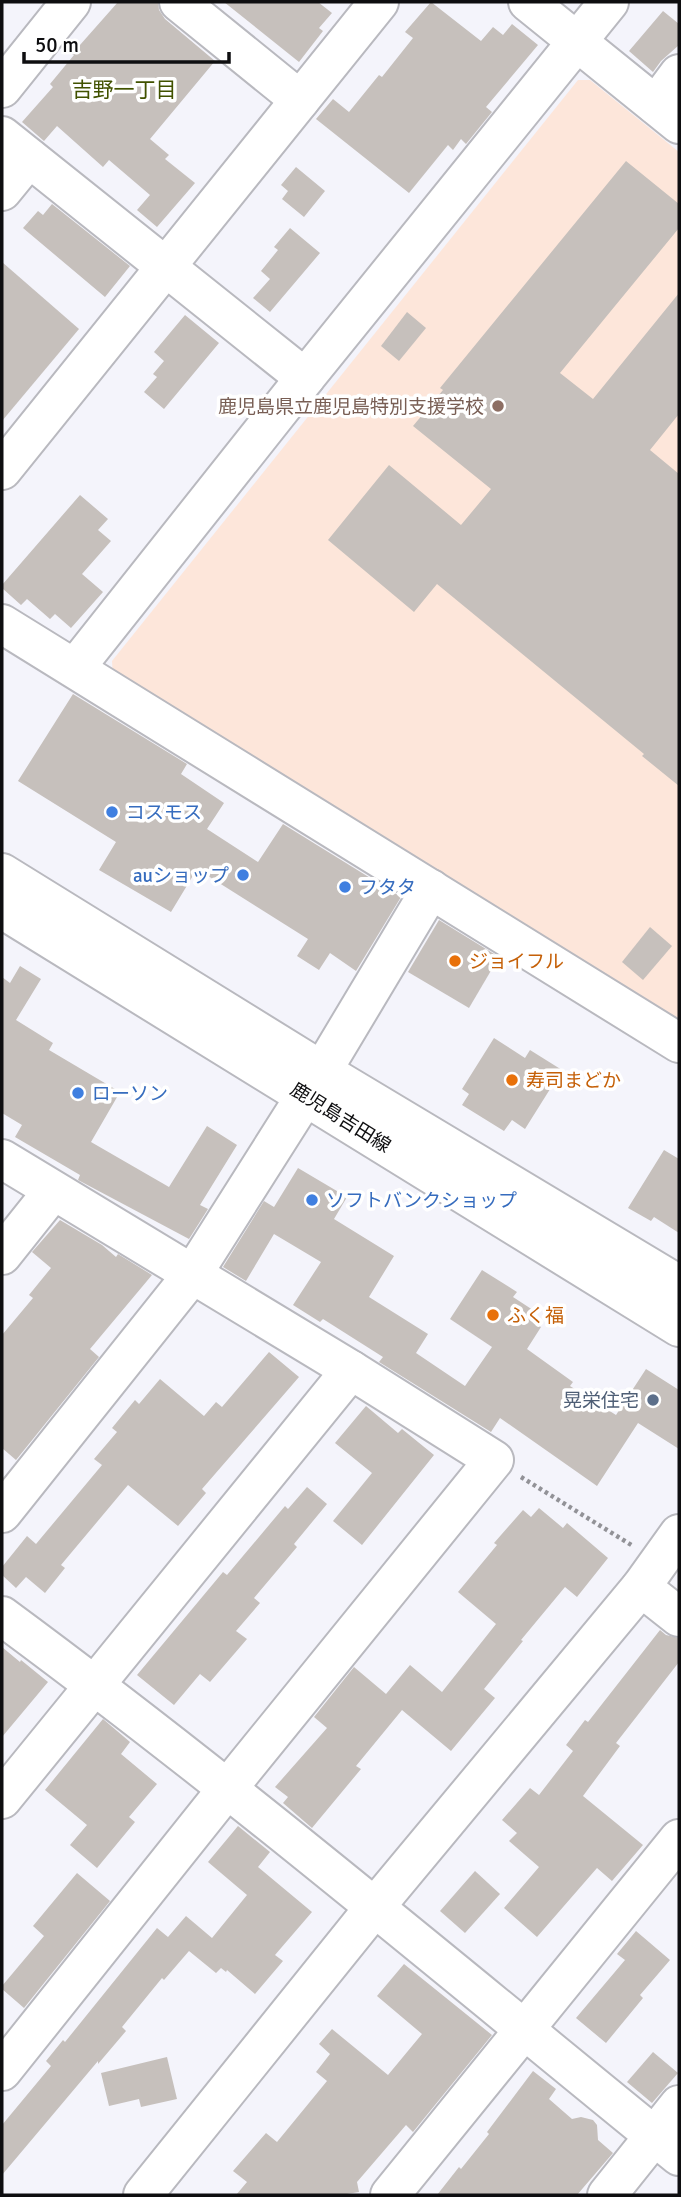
<svg xmlns="http://www.w3.org/2000/svg" width="681" height="2197" viewBox="0 0 681 2197" font-family="Signika,'Noto Sans JP',sans-serif">
<rect width="100%" height="100%" fill="#f4f4fb"/>
<polygon fill="#fde6da" points="578,80 590,80 679,152 679,1025 113,676 112,661"/>
<g fill="#c6c0bc">
<polygon points="118,2 158,2 159,10 165,19 215,61 150,139 169,155 165,159 195,183 157,227 137,210 150,195 109,160 103,167 57,126 44,141 22,122 53,87 50,84 74,55 72,54"/>
<polygon points="224,2 318,2 332,13 319,28 323,31 299,62"/>
<polygon points="431,2 481,41 493,27 503,35 512,24 538,45 486,107 492,112 466,144 461,139 453,150 448,145 409,193 316,119 333,99 349,112 379,75 382,77 413,38 405,32"/>
<polygon points="663,11 679,24 679,45 661,61 653,72 629,51"/>
<polygon points="626,161 679,204 679,228 560,373 593,399 679,293 679,414 650,450 679,474 679,786 642,756 644,754 437,584 414,612 328,540 389,465 461,525 491,489 413,426 443,390 440,388"/>
<polygon points="296,167 325,191 304,217 282,199 288,191 281,185"/>
<polygon points="52,204 130,266 105,297 23,228 38,211 43,215"/>
<polygon points="290,228 320,253 270,312 253,298 270,279 261,271 278,250 274,247"/>
<polygon points="2,262 79,329 2,421"/>
<polygon points="407,312 426,328 399,361 381,346"/>
<polygon points="185,315 219,343 164,409 144,392 157,377 153,374 164,361 154,352"/>
<polygon points="80,495 108,519 98,530 111,541 82,574 103,592 71,628 55,614 50,619 27,599 21,605 2,588 2,585"/>
<polygon points="73,694 187,764 181,774 224,803 207,829 258,862 283,824 401,897 356,971 330,953 319,970 297,956 308,939 197,869 171,912 99,870 116,842 18,781"/>
<polygon points="439,920 499,957 469,1008 408,972"/>
<polygon points="650,927 672,946 643,980 622,962"/>
<polygon points="20,966 41,979 16,1020 53,1043 49,1050 120,1092 91,1142 169,1187 207,1126 237,1145 200,1205 208,1209 189,1239 78,1180 80,1175 15,1137 22,1125 2,1113 2,977 10,983"/>
<polygon points="494,1038 525,1058 530,1050 562,1070 525,1129 512,1120 504,1131 462,1105 469,1094 462,1089"/>
<polygon points="664,1150 679,1159 679,1233 654,1217 651,1221 628,1208"/>
<polygon points="298,1168 347,1197 334,1219 394,1256 369,1297 428,1334 416,1353 465,1386 492,1347 450,1319 482,1270 517,1292 513,1297 536,1312 530,1320 541,1327 527,1349 573,1382 570,1386 616,1415 646,1369 679,1390 679,1449 638,1423 597,1486 500,1418 491,1432 379,1362 383,1357 323,1319 320,1322 293,1305 321,1262 274,1234 246,1281 223,1267 264,1201 274,1207"/>
<polygon points="60,1220 102,1245 116,1257 118,1254 152,1275 90,1349 99,1357 16,1460 2,1448 2,1335 33,1298 29,1295 51,1268 32,1252"/>
<polygon points="269,1352 299,1377 202,1489 206,1493 178,1526 128,1485 61,1565 65,1568 45,1593 26,1577 16,1588 2,1575 2,1567 27,1536 36,1544 102,1465 94,1459 117,1432 112,1428 135,1400 139,1404 160,1379 204,1416 216,1402 222,1407"/>
<polygon points="366,1406 398,1433 402,1429 434,1455 362,1545 333,1521 372,1473 335,1443"/>
<polygon points="307,1487 327,1504 294,1544 297,1547 254,1598 260,1603 236,1631 247,1639 210,1682 200,1674 174,1705 137,1675 223,1572 227,1575 285,1506 288,1509"/>
<polygon points="539,1508 563,1528 567,1523 608,1558 577,1597 565,1587 521,1640 523,1641 484,1689 495,1698 451,1751 402,1710 356,1766 361,1769 312,1828 283,1803 288,1797 275,1787 327,1728 314,1717 354,1667 386,1694 410,1665 442,1692 496,1624 458,1592 497,1545 494,1543 523,1510 531,1517"/>
<polygon points="660,1630 666,1635 679,1638 679,1662 616,1743 620,1746 583,1796 643,1845 612,1881 597,1868 537,1937 504,1908 539,1867 509,1841 517,1833 502,1820 530,1788 539,1795 573,1751 566,1745 585,1720 588,1722"/>
<polygon points="2,1647 20,1662 21,1660 48,1682 2,1737"/>
<polygon points="103,1719 130,1742 121,1754 157,1784 129,1817 135,1822 97,1868 70,1845 87,1825 45,1790"/>
<polygon points="238,1826 270,1852 258,1867 312,1912 275,1955 283,1961 255,1994 227,1970 226,1972 221,1968 216,1973 189,1951 164,1980 162,1978 122,2027 126,2031 98,2064 98,2061 2,2175 2,2125 51,2066 46,2061 63,2040 65,2042 157,1928 168,1937 186,1916 212,1938 247,1895 208,1862"/>
<polygon points="475,1871 500,1894 465,1933 440,1911"/>
<polygon points="77,1873 110,1901 24,2008 2,1989 2,1986 44,1936 33,1926"/>
<polygon points="636,1931 670,1960 640,1995 643,1998 606,2043 576,2018 625,1960 617,1954"/>
<polygon points="404,1964 492,2035 413,2132 406,2125 357,2182 359,2192 341,2195 236,2195 247,2182 233,2171 266,2133 277,2142 327,2081 316,2072 330,2054 319,2044 332,2029 388,2075 422,2034 377,1996"/>
<polygon points="653,2052 678,2073 652,2103 627,2082"/>
<polygon points="167,2057 177,2099 141,2107 139,2099 109,2106 101,2073"/>
<polygon points="533,2071 556,2089 549,2099 572,2119 581,2117 593,2120 597,2125 598,2140 613,2153 577,2195 437,2195 459,2167 461,2169 489,2134 487,2132"/>
</g>
<g fill="none" stroke-linecap="round" stroke-linejoin="round">
<g stroke="#b9b9bf" stroke-width="42">
<g id="minor">
<polyline points="179,2 300,100"/>
<polyline points="528,2 679,124"/>
<polyline points="2,88 71,2"/>
<polyline points="656,105 679,74"/>
<polyline points="2,136 305,378"/>
<polyline points="2,191 29,158"/>
<polyline points="2,470 379,2"/>
<polyline points="2,624 679,1043"/>
<polyline points="75,668 305,378 609,2"/>
<polyline points="322,1071 431,889"/>
<polyline points="2,1159 351,1370 494,1460 227,1789 2,2071"/>
<polyline points="2,1255 53,1191"/>
<polyline points="2,1513 192,1275 306,1095"/>
<polyline points="641,1587 679,1617"/>
<path d="M2,1616C234,1787 455,1974 679,2156"/>
<polyline points="2,1799 351,1370"/>
<polyline points="143,2195 374,1908 641,1587 679,1534"/>
<polyline points="390,2195 679,1839"/>
<polyline points="607,2195 679,2105"/>
</g>
</g>
<g stroke="#b9b9bf" stroke-width="42">
<g id="major">
<polyline points="2,873 322,1071 679,1285"/>
<polyline points="2,909 679,1327"/>
</g>
</g>
<polyline stroke="#929297" stroke-width="4.5" stroke-dasharray="3.5 3.5" stroke-linecap="butt" points="521,1477 633,1546"/>
<use href="#minor" stroke="#fff" stroke-width="38"/>
<use href="#major" stroke="#fff" stroke-width="38"/>
</g>
<circle fill="#8d6e63" stroke="#fff" stroke-width="2.5" cx="498" cy="406" r="7"/>
<g fill="#3f7fe0" stroke="#fff" stroke-width="2.5">
<circle cx="112" cy="812" r="7"/>
<circle cx="243" cy="875" r="7"/>
<circle cx="345" cy="887" r="7"/>
<circle cx="78" cy="1093" r="7"/>
<circle cx="312" cy="1200" r="7"/>
</g>
<g fill="#e8710a" stroke="#fff" stroke-width="2.5">
<circle cx="455" cy="961" r="7"/>
<circle cx="512" cy="1080" r="7"/>
<circle cx="493" cy="1315" r="7"/>
</g>
<circle fill="#5c6f8a" stroke="#fff" stroke-width="2.5" cx="653" cy="1400" r="7"/>
<g text-anchor="middle" stroke-width="7" stroke-linejoin="round" paint-order="stroke">
<g font-size="19" fill="#785e54" stroke="#fff" text-anchor="end">
<text x="484" y="413">鹿児島県立鹿児島特別支援学校</text>
</g>
<g font-size="19" fill="#366cbe" stroke="#fff" text-anchor="start">
<text x="126" y="819">コスモス</text>
<text x="229" y="882" text-anchor="end">auショップ</text>
<text x="359" y="894">フタタ</text>
<text x="92" y="1100">ローソン</text>
<text x="326" y="1207">ソフトバンクショップ</text>
</g>
<g font-size="19" fill="#c56008" stroke="#fff" text-anchor="start">
<text x="469" y="968">ジョイフル</text>
<text x="526" y="1087">寿司まどか</text>
<text x="507" y="1322">ふく福</text>
</g>
<g font-size="19" fill="#0e0e10" stroke="#fff">
<text transform="translate(341 1117) rotate(32)" y="7">鹿児島吉田線</text>
</g>
<g font-size="19" fill="#4e5e75" stroke="#fff" text-anchor="end">
<text x="639" y="1407">晃栄住宅</text>
</g>
<g font-size="21" fill="#415200" stroke="#fff">
<text x="124" y="97">吉野一丁目</text>
</g>
</g>
<rect width="681" height="2197" fill="none" stroke="#0e0e10" stroke-width="7"/>
<path d="M24 52v10h205v-10" fill="none" stroke="#0e0e10" stroke-width="3.5"/>
<text x="35" y="52" font-size="21" fill="#0e0e10" stroke="#ffffff" stroke-width="5" paint-order="stroke">50 m</text>
</svg>
